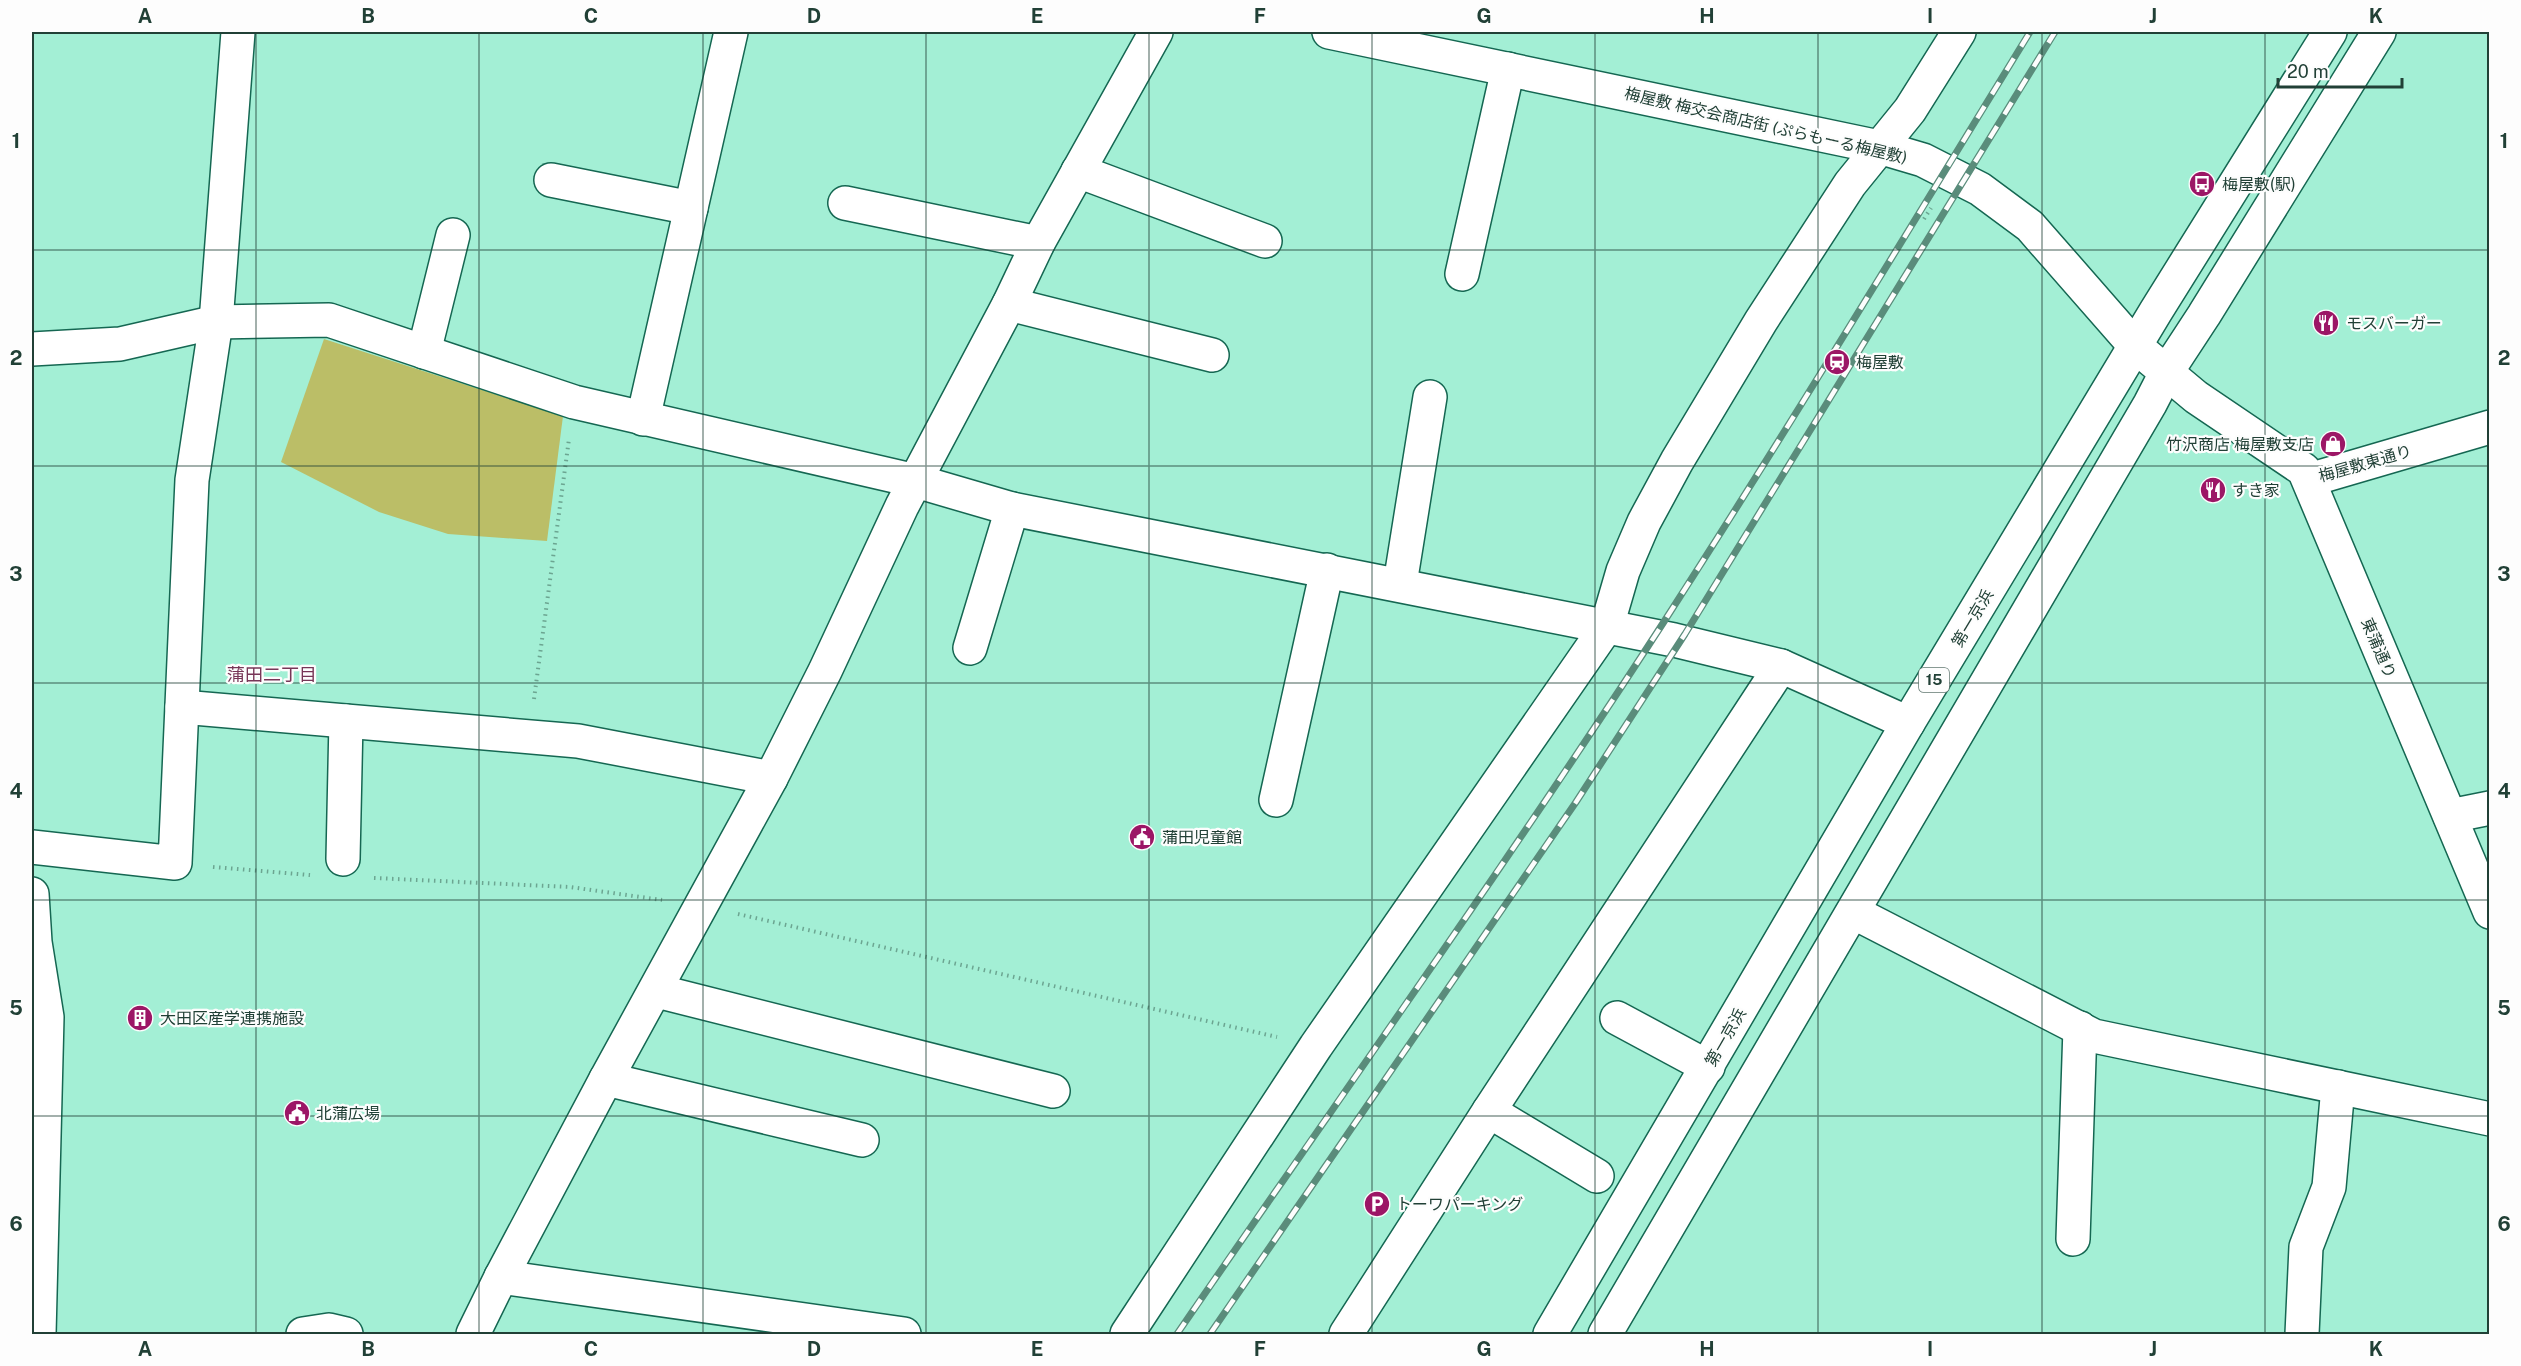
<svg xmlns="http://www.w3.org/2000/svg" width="2521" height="1366" viewBox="0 0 2521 1366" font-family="'Public Sans','Noto Sans JP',sans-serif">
<rect width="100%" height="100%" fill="#a3efd5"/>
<polygon fill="#bbbe67" points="324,339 563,416 547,541 448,534 379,512 281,462"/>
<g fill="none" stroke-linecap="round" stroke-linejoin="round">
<g stroke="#156752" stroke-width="36">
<g id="minor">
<polyline points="1329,32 1879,147 1923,160 1980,189 2030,226 2135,346 2196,397 2304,470 2490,912"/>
<polyline points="1078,171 1265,241"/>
<polyline points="551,180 691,208"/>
<polyline points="845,203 1038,243"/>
<polyline points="1462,274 1508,69"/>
<polyline points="1009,304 1212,355"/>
<polyline points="32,349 120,344 216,322 329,320 574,402 916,481 1012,509 1674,640 1781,666 1908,723"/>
<polyline points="424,352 453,235"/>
<polyline points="643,419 731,32"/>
<polyline points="2309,480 2490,427"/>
<polyline points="1400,584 1430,397"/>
<polyline points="970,648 1012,509"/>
<polyline points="182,707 578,741 771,778"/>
<polyline points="1276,800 1327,570"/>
<polyline points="2450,816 2490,808"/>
<polyline points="32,847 175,863 192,480 216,322 238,32"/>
<polyline points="343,859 346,721"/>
<polyline points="32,894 35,942 47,1017 39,1334"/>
<polyline points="1853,912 2094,1036 2490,1119"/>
<polyline points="657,991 1053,1091"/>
<polyline points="1617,1018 1708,1067"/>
<polyline points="606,1079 862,1140"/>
<polyline points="1489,1111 1597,1176"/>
<polyline points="2073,1239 2080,1028"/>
<polyline points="501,1277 904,1334"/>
<polyline points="303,1334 329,1330 346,1334"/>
<polyline points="473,1334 501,1277 606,1079 771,778 825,671 902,506 1009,304 1038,243 1156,32"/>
<polyline points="1127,1334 1316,1046 1607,626 1623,571 1644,522 1677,461 1761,321 1850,184 1910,110 1959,32"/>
<polyline points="1346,1334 1489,1111 1781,666"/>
<polyline points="2302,1334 2306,1247 2329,1187 2338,1087"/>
</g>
</g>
<g stroke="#156752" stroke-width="36">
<g id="highway">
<polyline points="1550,1334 1908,723 2156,311 2330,32"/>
<polyline points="1605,1334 2150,404 2166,373 2204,315 2379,32"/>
</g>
</g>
<g stroke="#6ca591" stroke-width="4" stroke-dasharray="1.5 4.5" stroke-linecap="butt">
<polyline points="1924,219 1931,208"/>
<polyline points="534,699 569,439"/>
<polyline points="213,867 310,875"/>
<polyline points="374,878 570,887 662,900"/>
<polyline points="738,914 1277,1037"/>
</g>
<use href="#minor" stroke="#fff" stroke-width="33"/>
<use href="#highway" stroke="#fff" stroke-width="33"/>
<g stroke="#5a8c7b" stroke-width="7">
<g id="rail">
<path d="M1177,1334C1341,1095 1510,860 1667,617C1791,424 1910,228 2030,32"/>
<polyline points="1210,1334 1576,802 1685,634 2055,32"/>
</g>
</g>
<use href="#rail" stroke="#fdfdfd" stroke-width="4.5" stroke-dasharray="14" stroke-linecap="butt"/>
</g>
<path fill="none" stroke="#214036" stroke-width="1.5" stroke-opacity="0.55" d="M256,32V1334M479,32V1334M703,32V1334M926,32V1334M1149,32V1334M1372,32V1334M1595,32V1334M1818,32V1334M2042,32V1334M2265,32V1334M32,250H2490M32,466H2490M32,683H2490M32,900H2490M32,1116H2490"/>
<defs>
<g id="bus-disc" transform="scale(1.35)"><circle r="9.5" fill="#9c1666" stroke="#fdfdfd"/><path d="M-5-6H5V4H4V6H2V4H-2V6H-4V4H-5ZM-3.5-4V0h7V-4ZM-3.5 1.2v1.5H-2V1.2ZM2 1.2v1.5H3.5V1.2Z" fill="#fff"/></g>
<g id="restaurant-disc" transform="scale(1.35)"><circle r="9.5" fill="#9c1666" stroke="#fdfdfd"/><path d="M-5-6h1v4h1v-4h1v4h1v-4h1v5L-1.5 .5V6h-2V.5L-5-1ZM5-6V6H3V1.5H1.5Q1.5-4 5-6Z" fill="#fff"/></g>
<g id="station-disc" transform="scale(1.35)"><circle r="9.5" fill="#9c1666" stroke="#fdfdfd"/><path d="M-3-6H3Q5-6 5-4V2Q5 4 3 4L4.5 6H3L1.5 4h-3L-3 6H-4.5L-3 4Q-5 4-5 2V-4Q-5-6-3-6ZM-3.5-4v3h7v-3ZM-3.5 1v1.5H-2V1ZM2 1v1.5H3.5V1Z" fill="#fff"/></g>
<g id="shop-disc" transform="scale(1.35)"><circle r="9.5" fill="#9c1666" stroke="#fdfdfd"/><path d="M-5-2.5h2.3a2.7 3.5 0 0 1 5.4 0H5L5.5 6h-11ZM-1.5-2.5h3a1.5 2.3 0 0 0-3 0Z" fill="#fff"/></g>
<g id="civic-disc" transform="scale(1.35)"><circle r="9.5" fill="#9c1666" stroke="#fdfdfd"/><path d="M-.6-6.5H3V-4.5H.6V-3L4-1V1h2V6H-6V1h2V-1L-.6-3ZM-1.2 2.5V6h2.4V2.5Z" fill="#fff"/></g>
<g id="building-disc" transform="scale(1.35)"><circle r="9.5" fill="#9c1666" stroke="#fdfdfd"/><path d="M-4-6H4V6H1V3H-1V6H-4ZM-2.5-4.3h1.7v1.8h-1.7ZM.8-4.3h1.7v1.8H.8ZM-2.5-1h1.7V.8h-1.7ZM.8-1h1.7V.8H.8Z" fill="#fff"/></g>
<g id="parking-disc" transform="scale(1.35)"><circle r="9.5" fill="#9c1666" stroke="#fdfdfd"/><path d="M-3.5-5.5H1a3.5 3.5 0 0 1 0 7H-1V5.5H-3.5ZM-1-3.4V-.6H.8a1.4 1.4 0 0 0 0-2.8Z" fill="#fff"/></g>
</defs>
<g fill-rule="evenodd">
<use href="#bus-disc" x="2202" y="184"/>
<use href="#restaurant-disc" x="2326" y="323"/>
<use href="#station-disc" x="1837" y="362"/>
<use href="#shop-disc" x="2333" y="444"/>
<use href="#restaurant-disc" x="2213" y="490"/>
<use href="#civic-disc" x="1142" y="837"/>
<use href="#building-disc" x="140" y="1018"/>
<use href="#civic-disc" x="297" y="1113"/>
<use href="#parking-disc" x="1377" y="1204"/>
</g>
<g text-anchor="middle" stroke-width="4.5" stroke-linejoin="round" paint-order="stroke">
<rect fill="#fdfdfd" stroke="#637972" stroke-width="1.5" x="1919" y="668" width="30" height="24" rx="4.5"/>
<g font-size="15" font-weight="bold" fill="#214036">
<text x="1934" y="685">15</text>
</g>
<g font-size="16" fill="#214036" stroke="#fdfdfd">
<text transform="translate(1766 125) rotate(13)" y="6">梅屋敷 梅交会商店街 (ぷらもーる梅屋敷)</text>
<text transform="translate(2365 463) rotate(-16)" y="6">梅屋敷東通り</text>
<text transform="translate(1972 618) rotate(-59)" y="6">第一京浜</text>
<text transform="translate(2379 648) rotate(67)" y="6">東蒲通り</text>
<text transform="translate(1725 1037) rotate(-60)" y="6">第一京浜</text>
</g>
<g font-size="16" fill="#214036" stroke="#fdfdfd" text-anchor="start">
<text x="2222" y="190">梅屋敷(駅)</text>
<text x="2346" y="329">モスバーガー</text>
<text x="1856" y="368">梅屋敷</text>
<text x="2314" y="450" text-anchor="end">竹沢商店 梅屋敷支店</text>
<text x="2232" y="496">すき家</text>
<text x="1162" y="843">蒲田児童館</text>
<text x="160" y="1024">大田区産学連携施設</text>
<text x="316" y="1119">北蒲広場</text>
<text x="1396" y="1210">トーワパーキング</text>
</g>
<g font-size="18" fill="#773657" stroke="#fdfdfd">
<text x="272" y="681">蒲田二丁目</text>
</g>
</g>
<rect width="2521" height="1366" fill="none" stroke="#fdfdfd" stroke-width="66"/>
<path d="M2278 78v9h124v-9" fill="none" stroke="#214036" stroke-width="3"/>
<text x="2287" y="78" font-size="18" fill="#214036" stroke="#fdfdfd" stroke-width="4.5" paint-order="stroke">20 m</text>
<rect x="33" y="33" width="2455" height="1300" fill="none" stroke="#214036" stroke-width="2"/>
<g font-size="20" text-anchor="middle" font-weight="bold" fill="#214036">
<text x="145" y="23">A</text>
<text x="368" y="23">B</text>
<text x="591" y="23">C</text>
<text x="814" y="23">D</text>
<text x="1037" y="23">E</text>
<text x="1260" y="23">F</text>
<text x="1484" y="23">G</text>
<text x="1707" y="23">H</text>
<text x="1930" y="23">I</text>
<text x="2153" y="23">J</text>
<text x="2376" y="23">K</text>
<text x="16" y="148">1</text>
<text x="2504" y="148">1</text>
<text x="16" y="365">2</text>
<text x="2504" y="365">2</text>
<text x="16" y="581">3</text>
<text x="2504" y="581">3</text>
<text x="16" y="798">4</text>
<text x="2504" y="798">4</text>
<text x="16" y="1015">5</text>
<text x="2504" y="1015">5</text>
<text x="16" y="1231">6</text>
<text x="2504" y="1231">6</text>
<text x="145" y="1356">A</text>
<text x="368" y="1356">B</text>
<text x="591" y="1356">C</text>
<text x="814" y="1356">D</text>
<text x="1037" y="1356">E</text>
<text x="1260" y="1356">F</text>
<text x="1484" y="1356">G</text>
<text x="1707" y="1356">H</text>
<text x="1930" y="1356">I</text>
<text x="2153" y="1356">J</text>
<text x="2376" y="1356">K</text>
</g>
</svg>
